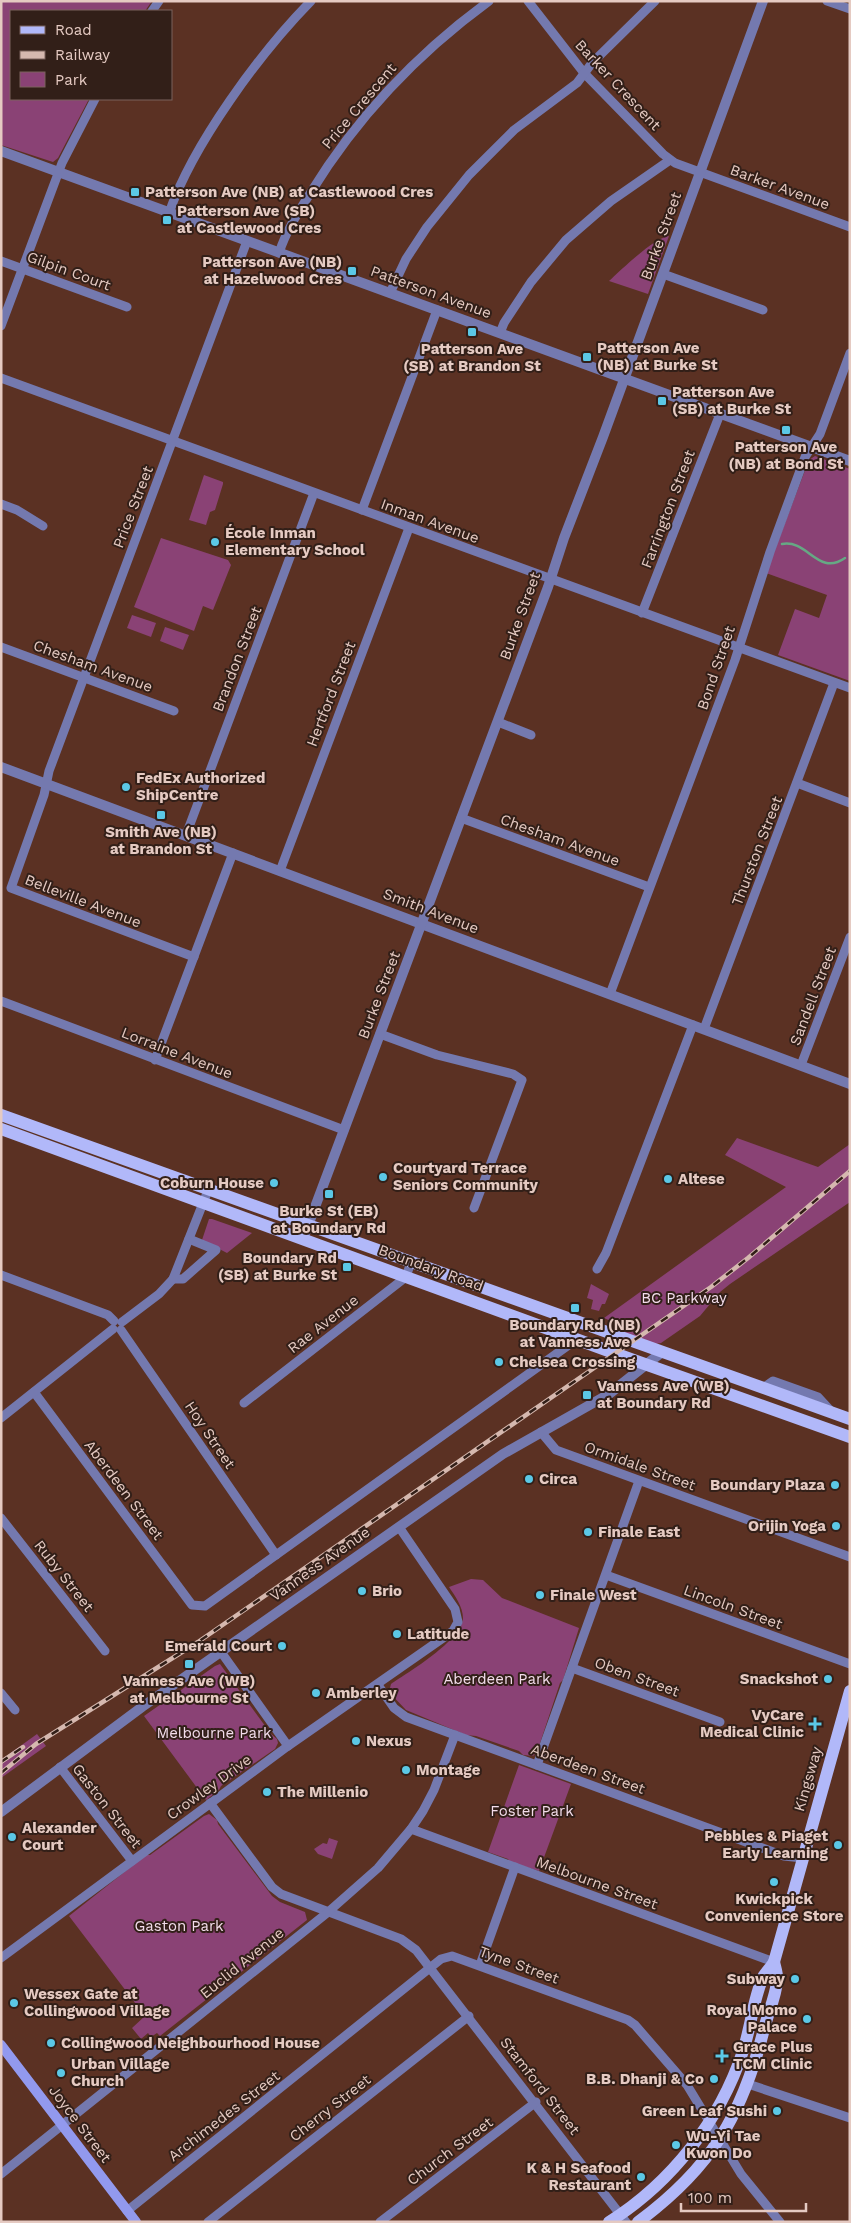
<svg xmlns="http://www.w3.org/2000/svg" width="851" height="2223" viewBox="0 0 851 2223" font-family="'Work Sans',sans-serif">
<rect width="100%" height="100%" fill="#5b3123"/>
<g fill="#8a4275">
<polygon points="1,1 152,1 145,11 11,11 11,99 89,99 58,158 53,162 1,145"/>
<path d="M669,236L648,294L609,281C621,270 655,237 669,236Z"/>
<polygon points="815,456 850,469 850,681 778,655 795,609 819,618 827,595 766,573 809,460"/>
<polygon points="204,475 223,482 223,484 215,510 210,512 206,525 189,520"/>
<polygon points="161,538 228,560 231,565 213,610 203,606 194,631 134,607"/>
<polygon points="132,615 156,623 151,637 127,628"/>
<polygon points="165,627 189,635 183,650 160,641"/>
<polygon points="737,1138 818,1167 850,1144 850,1202 730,1284 720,1292 700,1316 661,1343 655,1344 606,1327 613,1322 604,1318 786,1187 725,1155"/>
<polygon points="209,1219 212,1219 252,1233 227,1253 202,1240"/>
<polygon points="591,1284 609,1294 605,1304 602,1304 599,1311 591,1309 593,1300 587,1298"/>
<path d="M471,1579L483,1580L502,1598L579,1628L563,1680L560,1683L537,1752L533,1756L523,1755L519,1751L476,1736L466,1735L406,1710L389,1692L391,1684C409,1672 462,1640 463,1618C463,1607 455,1596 449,1587Z"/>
<polygon points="220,1664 271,1734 277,1739 278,1743 275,1749 221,1786 219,1790 206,1800 144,1716 215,1666"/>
<polygon points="37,1734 46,1746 1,1778 1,1760"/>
<polygon points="519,1765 571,1784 539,1871 510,1862 508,1859 488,1852"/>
<polygon points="209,1814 217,1820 218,1824 272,1896 280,1902 305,1912 307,1920 160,2036 157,2033 151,2037 148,2033 141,2039 132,2028 145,2016 69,1916 146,1855 150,1855 204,1816"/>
<polygon points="329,1838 338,1841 332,1859 318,1854 314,1849 323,1843 327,1844"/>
</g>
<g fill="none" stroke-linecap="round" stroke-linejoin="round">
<path stroke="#66a884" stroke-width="2.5" d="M782,544C808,539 818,577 845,558"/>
<g stroke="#7479af" stroke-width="9">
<polyline points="528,1 584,73 663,154 675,163 850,227"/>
<polyline points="827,1 850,9"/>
<polyline points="152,11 159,1"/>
<path d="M169,213C193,144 260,53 311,1"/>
<path d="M279,253C286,231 299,211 311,192C357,117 418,53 489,1"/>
<polyline points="1,261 127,307"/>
<polyline points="663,274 763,310"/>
<polyline points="390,293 406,259 427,227 469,175 514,130 577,83 592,63 655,1"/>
<polyline points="1,326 62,163 95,99"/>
<polyline points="500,333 504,323 531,282 566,240 611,201 670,160"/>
<polyline points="1,378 850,688"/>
<polyline points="1,504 17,510 43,526"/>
<polyline points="362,510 437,310"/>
<polyline points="642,613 720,414"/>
<polyline points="1,647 174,711"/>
<polyline points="498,722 531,735"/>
<polyline points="797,783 850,803"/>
<polyline points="461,818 649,887"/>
<polyline points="186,835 314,493"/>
<polyline points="280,871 409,528"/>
<polyline points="194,957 11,888 44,795 49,771 247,241"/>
<polyline points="610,994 735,660 770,552 805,457 820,434 850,353"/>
<polyline points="1,1001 344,1130"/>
<polyline points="704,1029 834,683"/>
<polyline points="380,1034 437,1055 513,1074 522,1080 474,1208"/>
<polyline points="155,1060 233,853"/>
<polyline points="801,1065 850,937"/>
<polyline points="597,1269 606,1253 693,1025"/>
<polyline points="1,1275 108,1315 114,1321"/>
<polyline points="173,1279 183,1279 216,1250 189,1239"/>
<polyline points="122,1322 159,1294 173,1279 209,1188"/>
<polyline points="121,1330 276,1555"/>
<polyline points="763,1388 773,1381 818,1397 830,1410"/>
<polyline points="34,1392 192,1605 205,1606 577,1339"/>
<polyline points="244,1403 406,1277 411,1262"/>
<polyline points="1,1418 113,1329"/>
<polyline points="541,1432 556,1450 850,1557"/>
<polyline points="1,1518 105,1651"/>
<polyline points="606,1575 850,1664"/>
<polyline points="221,1652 288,1746"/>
<polyline points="572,1668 720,1722"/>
<polyline points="378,1685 394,1708 406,1717 784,1856 802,1858"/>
<polyline points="1,1693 15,1710"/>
<polyline points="537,1765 639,1481"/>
<polyline points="60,1767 132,1861"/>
<polyline points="210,1803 272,1887 281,1894 401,1939 416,1950 626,2222"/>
<polyline points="411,1829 774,1962"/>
<polyline points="1,1958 288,1746 453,1631 458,1622 455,1609 399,1527"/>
<polyline points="480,1965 515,1867"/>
<polyline points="748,2084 850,2118"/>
<polyline points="1,2174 327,1913 378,1868 411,1829 423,1811 434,1790 455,1735"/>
<polyline points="127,2211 441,1959 452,1956 628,2020 635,2025 687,2085 741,2174 780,2222"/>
<polyline points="208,2222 469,2016"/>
<polyline points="380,2222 536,2102"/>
</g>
<g stroke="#7479af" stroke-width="10">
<polyline points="1,151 850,461"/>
<polyline points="1,767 850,1084"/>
<polyline points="303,1239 548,587 564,538 603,437 763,1"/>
<polyline points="1,1812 142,1707 503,1454 609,1394 662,1352"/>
</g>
<polyline stroke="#9299ee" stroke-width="10" points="1,2045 136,2222"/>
<g stroke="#b1b8f9" stroke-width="12">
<polyline points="1,1115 850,1419"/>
<polyline points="1,1129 625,1357 850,1437"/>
<path d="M609,2222C671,2183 720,2121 743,2051C751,2027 753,2000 763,1977C766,1972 771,1967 774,1962L850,1691"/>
<path d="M638,2222C711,2168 742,2116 764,2029C768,2013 776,1996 777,1981C778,1975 775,1967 774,1962"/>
</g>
<g stroke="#d5b8af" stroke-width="4.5">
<g id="rail">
<polyline points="1,1762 23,1747"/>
<polyline points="1,1773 36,1744 198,1642 711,1287 748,1258 850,1171"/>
</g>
</g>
<use href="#rail" stroke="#321f18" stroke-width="2.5" stroke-dasharray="8" stroke-linecap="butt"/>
</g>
<g fill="#5bc8e6" stroke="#321f18" stroke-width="2">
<rect x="130" y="187" width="10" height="10" rx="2.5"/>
<rect x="162" y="215" width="10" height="10" rx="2.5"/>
<rect x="347" y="266" width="10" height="10" rx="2.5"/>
<rect x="467" y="327" width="10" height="10" rx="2.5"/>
<rect x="582" y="352" width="10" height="10" rx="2.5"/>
<rect x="657" y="396" width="10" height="10" rx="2.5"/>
<rect x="781" y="425" width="10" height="10" rx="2.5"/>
<circle cx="215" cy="542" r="5"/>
<circle cx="126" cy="787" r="5"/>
<rect x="156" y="810" width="10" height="10" rx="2.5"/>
<circle cx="383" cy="1177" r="5"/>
<circle cx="668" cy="1179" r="5"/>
<circle cx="274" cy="1183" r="5"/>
<rect x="324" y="1189" width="10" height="10" rx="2.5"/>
<rect x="342" y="1262" width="10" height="10" rx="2.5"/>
<rect x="570" y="1303" width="10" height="10" rx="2.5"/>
<circle cx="499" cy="1362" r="5"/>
<rect x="582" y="1390" width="10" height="10" rx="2.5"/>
<circle cx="529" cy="1479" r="5"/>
<circle cx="835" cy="1485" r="5"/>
<circle cx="836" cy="1526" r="5"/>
<circle cx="588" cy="1532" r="5"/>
<circle cx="362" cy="1591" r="5"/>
<circle cx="540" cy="1595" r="5"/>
<circle cx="397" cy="1634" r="5"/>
<circle cx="282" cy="1646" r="5"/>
<rect x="184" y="1659" width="10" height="10" rx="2.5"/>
<circle cx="828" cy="1679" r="5"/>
<circle cx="316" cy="1693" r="5"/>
<path d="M812.5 1716.5h5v5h5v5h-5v5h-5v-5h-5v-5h5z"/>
<circle cx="356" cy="1741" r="5"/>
<circle cx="406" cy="1770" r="5"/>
<circle cx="267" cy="1792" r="5"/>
<circle cx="12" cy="1837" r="5"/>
<circle cx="838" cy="1845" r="5"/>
<circle cx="774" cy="1882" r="5"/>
<circle cx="795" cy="1979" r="5"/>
<circle cx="14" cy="2003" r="5"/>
<circle cx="807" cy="2019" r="5"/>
<circle cx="51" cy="2043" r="5"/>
<path d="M719.5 2048.5h5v5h5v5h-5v5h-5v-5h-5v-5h5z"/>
<circle cx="61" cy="2073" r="5"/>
<circle cx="714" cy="2079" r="5"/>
<circle cx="777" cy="2111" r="5"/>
<circle cx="676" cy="2145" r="5"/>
<circle cx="641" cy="2177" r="5"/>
</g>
<g text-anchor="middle" stroke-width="4" stroke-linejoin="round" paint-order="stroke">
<g font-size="15" fill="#e5cac2" stroke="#321f18">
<text transform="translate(618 85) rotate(47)" y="5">Barker Crescent</text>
<text transform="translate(359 106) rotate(-50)" y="5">Price Crescent</text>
<text transform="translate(780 187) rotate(20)" y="5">Barker Avenue</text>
<text transform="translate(661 236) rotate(-70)" y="5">Burke Street</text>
<text transform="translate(69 271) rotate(20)" y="5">Gilpin Court</text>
<text transform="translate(431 292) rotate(20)" y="5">Patterson Avenue</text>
<text transform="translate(133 507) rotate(-69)" y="5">Price Street</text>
<text transform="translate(668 509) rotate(-69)" y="5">Farrington Street</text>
<text transform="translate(430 521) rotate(20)" y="5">Inman Avenue</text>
<text transform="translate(520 616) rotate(-70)" y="5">Burke Street</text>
<text transform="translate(237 659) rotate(-69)" y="5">Brandon Street</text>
<text transform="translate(93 666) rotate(20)" y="5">Chesham Avenue</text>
<text transform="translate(716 668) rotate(-71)" y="5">Bond Street</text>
<text transform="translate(331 694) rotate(-69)" y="5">Hertford Street</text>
<text transform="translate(560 840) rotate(20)" y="5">Chesham Avenue</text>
<text transform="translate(757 851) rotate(-69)" y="5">Thurston Street</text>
<text transform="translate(83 901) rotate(21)" y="5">Belleville Avenue</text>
<text transform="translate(431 911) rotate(21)" y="5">Smith Avenue</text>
<text transform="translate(379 995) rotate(-69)" y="5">Burke Street</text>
<text transform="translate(813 996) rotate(-69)" y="5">Sandell Street</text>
<text transform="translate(177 1053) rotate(21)" y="5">Lorraine Avenue</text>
<text transform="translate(431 1268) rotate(20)" y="5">Boundary Road</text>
<text transform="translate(323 1324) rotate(-38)" y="5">Rae Avenue</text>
<text transform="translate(210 1435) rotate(56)" y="5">Hoy Street</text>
<text transform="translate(640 1466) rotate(20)" y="5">Ormidale Street</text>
<text transform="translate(124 1490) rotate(53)" y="5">Aberdeen Street</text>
<text transform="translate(320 1564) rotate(-35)" y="5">Vanness Avenue</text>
<text transform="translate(64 1576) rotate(52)" y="5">Ruby Street</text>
<text transform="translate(733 1607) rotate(20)" y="5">Lincoln Street</text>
<text transform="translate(637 1677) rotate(20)" y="5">Oben Street</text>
<text transform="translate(588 1769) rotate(20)" y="5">Aberdeen Street</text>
<text transform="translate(808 1779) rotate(-74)" y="5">Kingsway</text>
<text transform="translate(209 1787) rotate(-36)" y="5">Crowley Drive</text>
<text transform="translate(107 1806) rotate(52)" y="5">Gaston Street</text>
<text transform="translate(597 1883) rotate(20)" y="5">Melbourne Street</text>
<text transform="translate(242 1963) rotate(-39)" y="5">Euclid Avenue</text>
<text transform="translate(519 1965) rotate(20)" y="5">Tyne Street</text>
<text transform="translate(540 2086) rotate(52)" y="5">Stamford Street</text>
<text transform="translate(330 2108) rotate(-38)" y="5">Cherry Street</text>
<text transform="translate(224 2116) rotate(-38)" y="5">Archimedes Street</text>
<text transform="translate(80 2124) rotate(53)" y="5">Joyce Street</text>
<text transform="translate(450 2151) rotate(-37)" y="5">Church Street</text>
</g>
<g font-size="15" font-weight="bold" fill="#e5cac2" stroke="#321f18" text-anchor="start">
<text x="145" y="197">Patterson Ave (NB) at Castlewood Cres</text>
<text x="177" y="216">Patterson Ave (SB)<tspan x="177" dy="17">at Castlewood Cres</tspan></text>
<text x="342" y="267" text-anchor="end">Patterson Ave (NB)<tspan x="342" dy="17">at Hazelwood Cres</tspan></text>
<text x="597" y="353">Patterson Ave<tspan x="597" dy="17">(NB) at Burke St</tspan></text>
<text x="472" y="354" text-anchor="middle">Patterson Ave<tspan x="472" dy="17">(SB) at Brandon St</tspan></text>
<text x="672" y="397">Patterson Ave<tspan x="672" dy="17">(SB) at Burke St</tspan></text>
<text x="786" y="452" text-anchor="middle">Patterson Ave<tspan x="786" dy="17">(NB) at Bond St</tspan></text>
<text x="225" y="538">École Inman<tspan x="225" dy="17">Elementary School</tspan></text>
<text x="136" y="783">FedEx Authorized<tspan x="136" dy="17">ShipCentre</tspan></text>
<text x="161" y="837" text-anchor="middle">Smith Ave (NB)<tspan x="161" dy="17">at Brandon St</tspan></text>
<text x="393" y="1173">Courtyard Terrace<tspan x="393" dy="17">Seniors Community</tspan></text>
<text x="678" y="1184">Altese</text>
<text x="264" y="1188" text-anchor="end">Coburn House</text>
<text x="329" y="1216" text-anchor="middle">Burke St (EB)<tspan x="329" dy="17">at Boundary Rd</tspan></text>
<text x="337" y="1263" text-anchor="end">Boundary Rd<tspan x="337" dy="17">(SB) at Burke St</tspan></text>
<text x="575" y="1330" text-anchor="middle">Boundary Rd (NB)<tspan x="575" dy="17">at Vanness Ave</tspan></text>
<text x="509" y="1367">Chelsea Crossing</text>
<text x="597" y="1391">Vanness Ave (WB)<tspan x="597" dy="17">at Boundary Rd</tspan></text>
<text x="539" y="1484">Circa</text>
<text x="825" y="1490" text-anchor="end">Boundary Plaza</text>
<text x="826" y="1531" text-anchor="end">Orijin Yoga</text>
<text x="598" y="1537">Finale East</text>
<text x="372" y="1596">Brio</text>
<text x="550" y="1600">Finale West</text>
<text x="407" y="1639">Latitude</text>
<text x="272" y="1651" text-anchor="end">Emerald Court</text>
<text x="818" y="1684" text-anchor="end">Snackshot</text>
<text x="189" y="1686" text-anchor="middle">Vanness Ave (WB)<tspan x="189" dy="17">at Melbourne St</tspan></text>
<text x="326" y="1698">Amberley</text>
<text x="804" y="1720" text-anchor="end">VyCare<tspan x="804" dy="17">Medical Clinic</tspan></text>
<text x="366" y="1746">Nexus</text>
<text x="416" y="1775">Montage</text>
<text x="277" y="1797">The Millenio</text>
<text x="22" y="1833">Alexander<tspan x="22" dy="17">Court</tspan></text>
<text x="828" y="1841" text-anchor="end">Pebbles &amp; Piaget<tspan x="828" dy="17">Early Learning</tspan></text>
<text x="774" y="1904" text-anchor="middle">Kwickpick<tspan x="774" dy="17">Convenience Store</tspan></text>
<text x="785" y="1984" text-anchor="end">Subway</text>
<text x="24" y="1999">Wessex Gate at<tspan x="24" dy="17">Collingwood Village</tspan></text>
<text x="797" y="2015" text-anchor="end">Royal Momo<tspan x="797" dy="17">Palace</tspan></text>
<text x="61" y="2048">Collingwood Neighbourhood House</text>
<text x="733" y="2052">Grace Plus<tspan x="733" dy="17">TCM Clinic</tspan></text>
<text x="71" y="2069">Urban Village<tspan x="71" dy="17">Church</tspan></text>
<text x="704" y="2084" text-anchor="end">B.B. Dhanji &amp; Co</text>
<text x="767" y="2116" text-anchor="end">Green Leaf Sushi</text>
<text x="686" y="2141">Wu-Yi Tae<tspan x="686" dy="17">Kwon Do</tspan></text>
<text x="631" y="2173" text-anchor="end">K &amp; H Seafood<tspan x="631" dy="17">Restaurant</tspan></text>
</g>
<g font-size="15" fill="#f3ddeb" stroke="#321f18">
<text x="684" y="1303">BC Parkway</text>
<text x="497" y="1684">Aberdeen Park</text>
<text x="214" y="1738">Melbourne Park</text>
<text x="532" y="1816">Foster Park</text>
<text x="179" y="1931">Gaston Park</text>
</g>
</g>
<rect width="851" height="2223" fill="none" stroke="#e5cac2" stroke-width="5"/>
<rect x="10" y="10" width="162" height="90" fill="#321f18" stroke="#7a635c"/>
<rect x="20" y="26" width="25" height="8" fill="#b1b8f9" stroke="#7a635c"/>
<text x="55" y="35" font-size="15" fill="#e5cac2">Road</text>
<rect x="20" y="51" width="25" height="8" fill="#d5b8af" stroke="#7a635c"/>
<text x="55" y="60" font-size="15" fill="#e5cac2">Railway</text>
<rect x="20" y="72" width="25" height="15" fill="#8a4275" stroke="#7a635c"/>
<text x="55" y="85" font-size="15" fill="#e5cac2">Park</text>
<path d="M681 2203v8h125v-8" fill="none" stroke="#e5cac2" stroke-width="2.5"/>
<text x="688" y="2203" font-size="15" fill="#e5cac2" stroke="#321f18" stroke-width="4" paint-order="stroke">100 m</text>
</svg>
